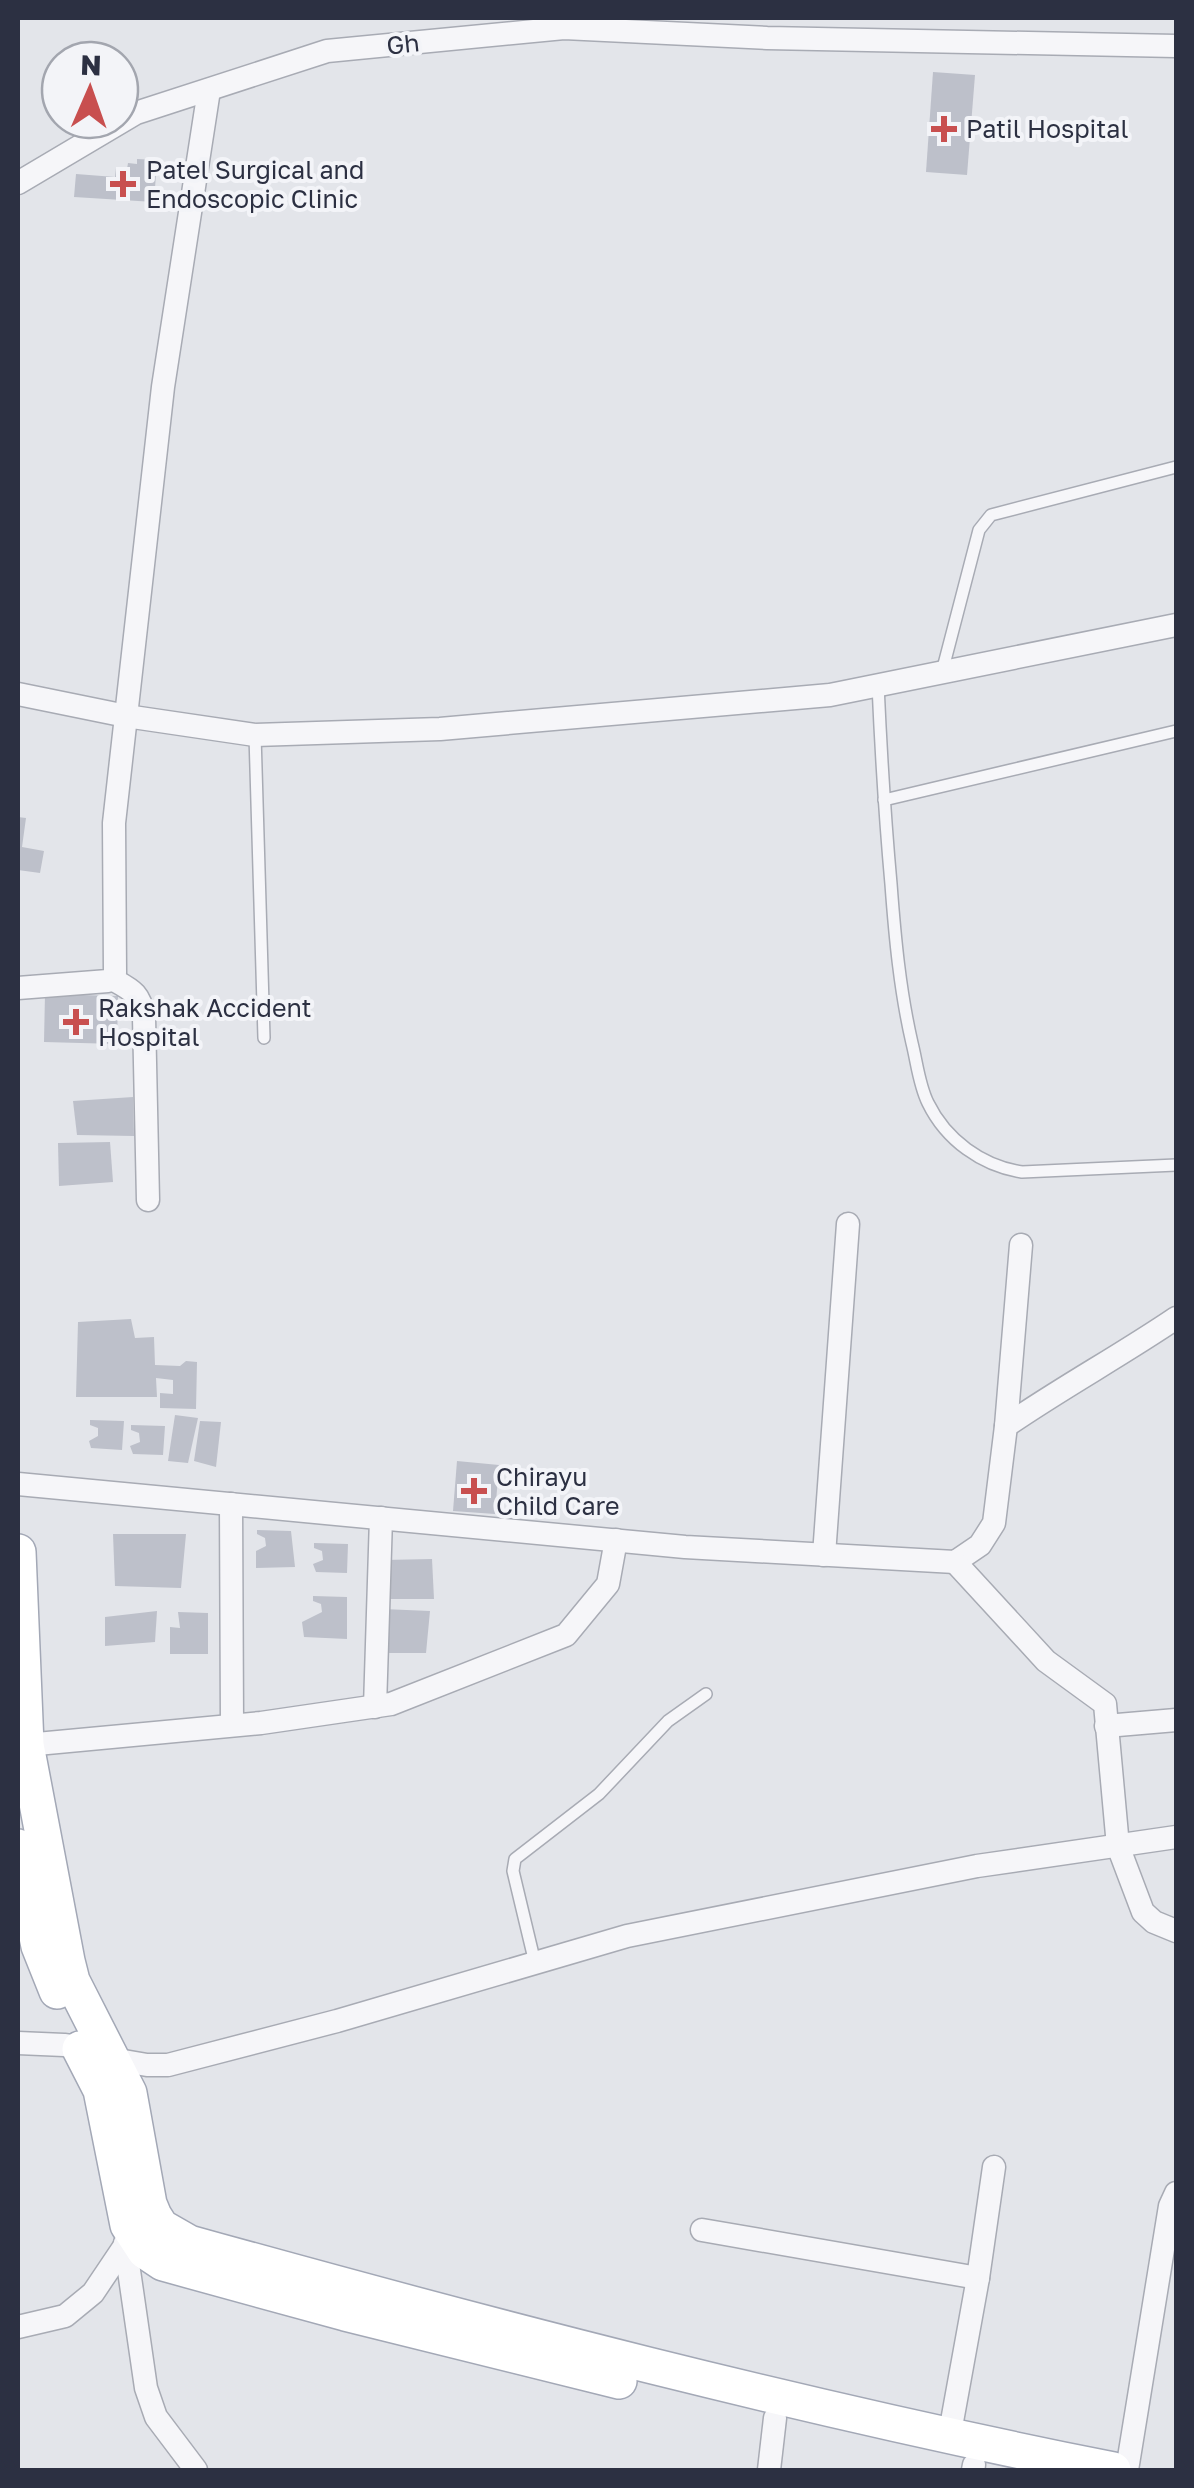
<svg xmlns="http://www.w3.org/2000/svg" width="1194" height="2488" viewBox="0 0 1194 2488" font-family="'Golos Text',sans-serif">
<rect width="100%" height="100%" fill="#e3e5ea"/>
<g fill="#bdc0ca">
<polygon points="933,72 975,75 967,175 926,172"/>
<polygon points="137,159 157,160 154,202 74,197 76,174 115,177 116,168 127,169 128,163 137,164"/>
<polygon points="18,817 26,818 22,847 44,851 40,873 18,870"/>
<polygon points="45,994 118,996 117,1044 44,1042"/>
<polygon points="133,1097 134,1136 77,1135 73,1101"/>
<polygon points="110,1142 113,1182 59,1186 58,1143"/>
<polygon points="131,1319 135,1338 154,1337 155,1365 180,1366 186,1361 197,1362 196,1409 160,1408 160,1393 173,1394 173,1380 156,1378 157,1397 76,1397 78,1322"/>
<polygon points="175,1415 198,1418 188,1463 168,1461"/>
<polygon points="90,1420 124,1421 122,1450 91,1448 89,1441 98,1436 98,1428 90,1425"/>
<polygon points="200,1421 221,1422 216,1467 194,1461"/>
<polygon points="131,1425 165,1426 163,1455 133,1454 130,1446 140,1442 139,1433 131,1430"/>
<polygon points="457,1461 499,1465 495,1514 453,1511"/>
<polygon points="257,1530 291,1531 295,1567 256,1568 256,1551 266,1546 265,1538 257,1534"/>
<polygon points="113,1534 186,1534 181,1588 115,1586"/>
<polygon points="314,1543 348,1544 347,1573 316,1572 313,1564 323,1560 322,1551 314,1548"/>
<polygon points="432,1559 434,1599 386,1599 384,1560"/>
<polygon points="313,1596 347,1597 347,1639 304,1637 302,1622 322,1612 321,1604 313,1601"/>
<polygon points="383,1609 430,1611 426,1653 381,1653"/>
<polygon points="157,1611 155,1642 105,1646 105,1617"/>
<polygon points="178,1612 208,1613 208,1654 170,1654 170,1627 180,1628"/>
</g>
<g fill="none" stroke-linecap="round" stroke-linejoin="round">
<g stroke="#a8abb4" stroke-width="14">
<g id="lane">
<polyline points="942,672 979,530 991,515 1176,467"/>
<path d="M878,685C881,752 885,818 891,884C895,938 900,991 912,1043C917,1063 919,1085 928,1103C946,1140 982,1166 1022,1172L1176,1165"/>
<polyline points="255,735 264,1038"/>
<polyline points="884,800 1176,731"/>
<polyline points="535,1963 513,1871 515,1859 599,1794 668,1721 706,1694"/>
</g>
</g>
<g stroke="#a8abb4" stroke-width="25">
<g id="street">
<polyline points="18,183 136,113 327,51 564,28 767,38 1176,46"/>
<polyline points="18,694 126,716 255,735 440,729 830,695 1176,625"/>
<path d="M112,979C132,990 140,993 144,1017L148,1200"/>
<polyline points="18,988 108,981 112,979 115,973 114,823 163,387 209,90"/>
<path d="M1006,1426C1061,1388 1120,1356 1176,1318"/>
<polyline points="18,1484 685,1547 955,1562 980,1545 994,1523 1006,1426 1021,1245"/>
<polyline points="231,1504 232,1725"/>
<polyline points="824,1555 848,1224"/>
<polyline points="955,1562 1046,1661 1105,1704 1118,1846 1143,1912 1154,1922 1176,1931"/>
<polyline points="375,1707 381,1518"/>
<polyline points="1106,1726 1176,1720"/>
<polyline points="26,1745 261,1723 391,1704 566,1635 608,1584 616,1540"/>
<polyline points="18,2043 64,2045 79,2047 112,2059 147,2065 168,2065 337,2021 627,1936 977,1866 1176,1837"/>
<polyline points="702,2230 978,2278"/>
<polyline points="125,2243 146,2388 156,2417 196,2470"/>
<polyline points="18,2327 65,2316 93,2293 130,2238"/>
<polyline points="949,2438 978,2278 994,2167"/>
<polyline points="769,2470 775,2418"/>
<polyline points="973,2470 974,2465"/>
<polyline points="1127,2470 1170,2206 1176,2193"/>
</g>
</g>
<g stroke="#a3a8b6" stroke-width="38">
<g id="primary">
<path d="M18,1552L26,1745L67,1961L72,1981L129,2093L149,2204L154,2216L161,2227L189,2243C494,2328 802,2408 1113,2470"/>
<polyline points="18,1847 39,1946 57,1991"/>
<polyline points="80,2049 101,2090 128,2225 145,2251 163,2263 345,2313 619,2381"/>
</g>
</g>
<use href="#lane" stroke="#f6f6f9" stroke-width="11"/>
<use href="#street" stroke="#f6f6f9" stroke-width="22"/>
<use href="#primary" stroke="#fff" stroke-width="35"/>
</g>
<g fill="#c84f4f" stroke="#f3f4f8" stroke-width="4">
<path d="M939 114h10v10h10v10h-10v10h-10v-10h-10v-10h10z"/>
<path d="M118 169h10v10h10v10h-10v10h-10v-10h-10v-10h10z"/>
<path d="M71 1007h10v10h10v10h-10v10h-10v-10h-10v-10h10z"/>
<path d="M469 1476h10v10h10v10h-10v10h-10v-10h-10v-10h10z"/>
</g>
<g text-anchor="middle" stroke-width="8" stroke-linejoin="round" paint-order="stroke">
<g font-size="25" fill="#2c3042" stroke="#f3f4f8">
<text transform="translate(403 44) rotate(-6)" y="9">Gh</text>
</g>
<g font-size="25" fill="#2c3042" stroke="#f3f4f8" text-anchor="start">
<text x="966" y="138">Patil Hospital</text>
<text x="146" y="179">Patel Surgical and<tspan x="146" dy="29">Endoscopic Clinic</tspan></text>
<text x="98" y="1017">Rakshak Accident<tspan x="98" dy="29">Hospital</tspan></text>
<text x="496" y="1486">Chirayu<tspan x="496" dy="29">Child Care</tspan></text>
</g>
</g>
<rect width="1194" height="2488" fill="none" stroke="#2c3042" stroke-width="40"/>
<g transform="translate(90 90) rotate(2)"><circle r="48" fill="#f3f4f8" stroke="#a3a6af" stroke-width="2.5"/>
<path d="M0-8L18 38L0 25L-18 38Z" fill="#c84f4f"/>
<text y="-15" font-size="28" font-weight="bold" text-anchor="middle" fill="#2c3042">N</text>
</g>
</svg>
